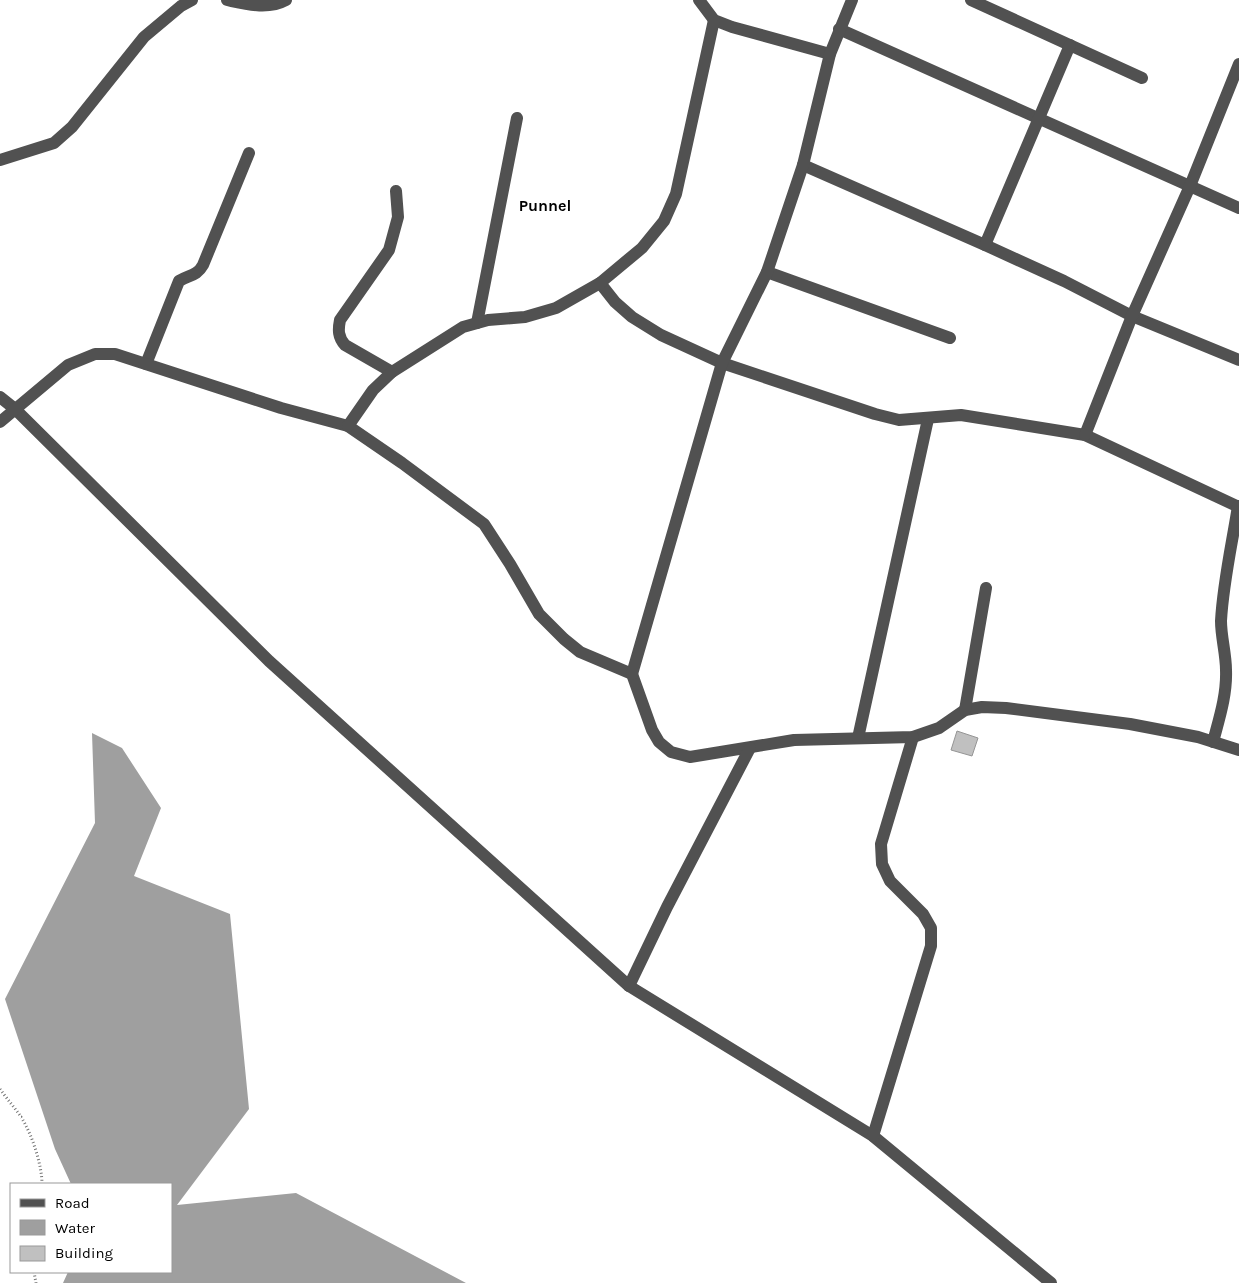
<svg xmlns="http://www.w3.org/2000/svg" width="1239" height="1283" viewBox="0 0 1239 1283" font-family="Karla,sans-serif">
<rect width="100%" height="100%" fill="#fff"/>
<polygon fill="#9f9f9f" points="92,733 122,748 161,808 134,876 230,914 249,1109 177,1205 296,1193 466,1283 63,1283 68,1272 171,1272 171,1184 71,1184 55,1149 5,999 95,823"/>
<polygon fill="#c0c0c0" stroke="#959595" points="957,731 978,738 972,756 951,750"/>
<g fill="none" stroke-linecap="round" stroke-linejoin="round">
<g stroke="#737373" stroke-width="3" stroke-dasharray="1 2.5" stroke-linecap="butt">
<path d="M0,1089C7,1099 15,1108 21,1117C32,1134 42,1165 42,1184"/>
<polyline points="34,1272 36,1283"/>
</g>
<g stroke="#515151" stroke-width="12">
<path d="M227,0C246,4 268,10 286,0"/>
<polyline points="699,0 714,20 732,27 830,54"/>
<polyline points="971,0 1142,78"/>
<polyline points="839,29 1239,208"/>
<polyline points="0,160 54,143 72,127 144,37 181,6 192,0"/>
<polyline points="803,165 985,245 1064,281 1132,316 1239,360"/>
<polyline points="985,245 1070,45"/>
<polyline points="767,272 950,338"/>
<polyline points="600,283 615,302 632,317 661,335 722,363 875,414 899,420 961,415 1085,435 1239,507"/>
<polyline points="477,323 517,118"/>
<path d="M146,364L179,281C189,275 197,276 203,265L249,153"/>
<path d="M392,372L345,345C338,337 338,330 340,320L389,250L398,217L396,191"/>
<polyline points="0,397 15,409 269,661 629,986 873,1136 1051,1283"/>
<polyline points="0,422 68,365 95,354 115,354 281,408 348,426 402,463 484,524 510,564 539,614 564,639 580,652 632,674 652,730 659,742 671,752 690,757 794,740 913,737 939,728 965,710 982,707 1006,708 1130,724 1198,737 1239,750"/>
<polyline points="348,426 373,390 392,372 463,327 488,320 525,317 556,308 600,283 642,248 664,221 676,194 714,20"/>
<polyline points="1085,435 1132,316 1190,186 1239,64"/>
<polyline points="632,674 722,363 767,272 803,165 830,54 852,0"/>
<polyline points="965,710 986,588"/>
<polyline points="858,738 928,419"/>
<path d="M1213,742C1219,719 1227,695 1226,670C1226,654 1221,637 1221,621C1223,583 1232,544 1238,506"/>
<polyline points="629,986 667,907 750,748"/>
<polyline points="873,1136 931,946 931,928 923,914 890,881 882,864 881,844 913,737"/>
</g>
</g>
<g text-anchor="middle" stroke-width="4" stroke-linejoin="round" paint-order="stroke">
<g font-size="16" font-weight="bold" fill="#000" stroke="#fff">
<text x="545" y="211">Punnel</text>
</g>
</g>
<rect x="10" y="1183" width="162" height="90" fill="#ffffff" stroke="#999999"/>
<rect x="20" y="1199" width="25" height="8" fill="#515151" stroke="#999999"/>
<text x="55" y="1208" font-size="15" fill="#000000">Road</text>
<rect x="20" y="1220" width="25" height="15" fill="#9f9f9f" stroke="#999999"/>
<text x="55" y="1233" font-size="15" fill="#000000">Water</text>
<rect x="20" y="1246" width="25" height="15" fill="#c0c0c0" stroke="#999999"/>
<text x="55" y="1258" font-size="15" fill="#000000">Building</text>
</svg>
